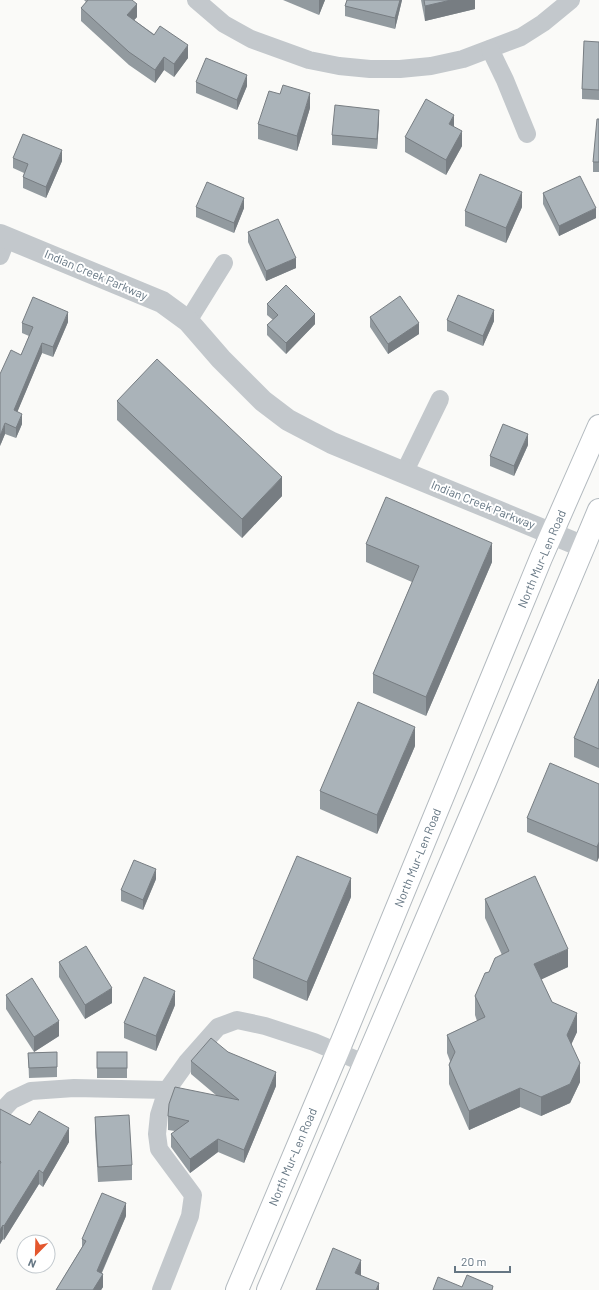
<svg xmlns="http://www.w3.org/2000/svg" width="599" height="1290" viewBox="0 0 599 1290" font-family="Barlow,sans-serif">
<rect width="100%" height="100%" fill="#fafaf8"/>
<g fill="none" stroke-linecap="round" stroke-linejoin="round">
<g stroke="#b3babf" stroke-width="24">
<g id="secondary">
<polyline points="237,1290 338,1051 541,558 599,426"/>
<polyline points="268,1290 485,782 599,510"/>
</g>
</g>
<g stroke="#c3c8cc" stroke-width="18">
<polyline points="196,0 224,24 251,39 309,60 339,66 370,69 400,69 431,66 463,59 521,37 543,23 571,0"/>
<polyline points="490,49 505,80 527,134"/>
<polyline points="0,256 7,238"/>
<polyline points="188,321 224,263"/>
<polyline points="404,473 440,399"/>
<polyline points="0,1113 12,1100 31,1091 74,1088 167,1090"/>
<polyline points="161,1290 190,1216 193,1195 159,1149 157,1134 159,1115 167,1090 187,1062 218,1027 237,1020 265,1026 314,1042 364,1063"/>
</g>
<polyline stroke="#c3c8cc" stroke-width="22" points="0,235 162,302 188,321 221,359 263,401 288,420 332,443 584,547"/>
<use href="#secondary" stroke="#fff" stroke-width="22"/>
</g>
<g fill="#929a9f">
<polygon points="84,0 132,0 137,17 134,20 188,58 174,77 164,70 155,83 129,65 81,21 81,8 86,2"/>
<polygon points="283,0 325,0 319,15"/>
<polygon points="347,0 402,0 395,29 345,16 345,6"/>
<polygon points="421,0 475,0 475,9 425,21"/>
<polygon points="599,42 599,100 582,99 582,89"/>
<polygon points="196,82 247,86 237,110 196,93"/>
<polygon points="310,108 297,151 258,139 258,124"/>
<polygon points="599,119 599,172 593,172 593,162"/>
<polygon points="379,120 377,149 332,145 332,135"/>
<polygon points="454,127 462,146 446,175 405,152 405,137"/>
<polygon points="13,158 62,161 46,198 23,188 23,177 24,173 13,168"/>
<polygon points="543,193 596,218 559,236 543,204"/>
<polygon points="196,207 244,208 234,233 196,217"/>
<polygon points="522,207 506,243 465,226 465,211"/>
<polygon points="248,232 296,268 266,281 248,242"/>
<polygon points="267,304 315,324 286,354 267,335 267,325 273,320 267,315"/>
<polygon points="370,317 419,334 388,354 370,327"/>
<polygon points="447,320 494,321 483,346 447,331"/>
<polygon points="68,322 53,357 42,353 17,412 22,424 16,438 5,434 0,446 21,355 29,336 22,333 22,323"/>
<polygon points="117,401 282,496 242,538 117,420"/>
<polygon points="528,445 514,476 490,466 490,456"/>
<polygon points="366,544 492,562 426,716 373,693 373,674 412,582 366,562"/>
<polygon points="599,679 599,768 574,757 574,738"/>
<polygon points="415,746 377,834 320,809 320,791"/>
<polygon points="599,784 599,857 597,862 527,832 527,818"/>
<polygon points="156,879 143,910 121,901 121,890"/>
<polygon points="351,897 307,1001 253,978 253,959"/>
<polygon points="485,899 568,967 541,979 552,1002 577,1032 571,1044 580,1082 570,1103 541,1116 520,1107 469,1130 449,1084 449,1065 450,1061 447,1053 447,1035 477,1021 475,1015 475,996 489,972 502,955 485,918"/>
<polygon points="59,962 112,1003 85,1019 59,977"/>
<polygon points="6,995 59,1036 34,1052 6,1009"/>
<polygon points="175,1005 156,1051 124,1038 124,1023"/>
<polygon points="57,1052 57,1077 29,1078 28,1053"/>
<rect x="97" y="1052" width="30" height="26"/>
<polygon points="228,1052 276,1086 244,1163 218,1152 190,1173 171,1147 171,1134 175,1131 168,1130 168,1116 217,1096 191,1074 191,1061"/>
<polygon points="0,1110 30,1125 69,1142 43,1187 39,1184 4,1240 3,1239 0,1244"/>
<polygon points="95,1117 132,1165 132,1180 98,1182 95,1132"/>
<polygon points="126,1216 102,1273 103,1287 101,1290 56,1290 82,1247 82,1239"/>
</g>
<g fill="#777d82">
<polygon points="319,0 325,0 319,15"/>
<polygon points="400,0 402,0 395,29 395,18"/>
<polygon points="451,0 475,0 475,9 425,21 425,6"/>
<polygon points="137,4 137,17 127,28 127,15"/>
<polygon points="188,45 188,58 174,77 174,64"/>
<polygon points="164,57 164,70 155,83 155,70"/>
<polygon points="247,75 247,86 237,110 237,100"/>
<polygon points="310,93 310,108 297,151 297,136"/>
<polygon points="379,110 379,120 377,149 377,139"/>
<polygon points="454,115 454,130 449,124"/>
<polygon points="462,131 462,146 446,175 446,160"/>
<polygon points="62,150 62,161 46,198 46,187"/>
<polygon points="522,192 522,207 506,243 506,228"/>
<polygon points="244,198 244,208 234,233 234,223"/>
<polygon points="596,208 596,218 559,236 559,226"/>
<polygon points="296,258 296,268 266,281 266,271"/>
<polygon points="494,310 494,321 483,346 483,336"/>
<polygon points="68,312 68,322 53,357 53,347"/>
<polygon points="315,314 315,324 286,354 286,343"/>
<polygon points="419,323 419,334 388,354 388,344"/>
<polygon points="42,343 42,353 14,420 14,410"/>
<polygon points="22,414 22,424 16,438 16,428"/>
<polygon points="5,423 5,434 0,446 0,436"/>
<polygon points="528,434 528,445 514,476 514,466"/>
<polygon points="282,477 282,496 242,538 242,519"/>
<polygon points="492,543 492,562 426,716 426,697"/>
<polygon points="415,727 415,746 377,834 377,815"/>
<polygon points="599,842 599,857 597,862 597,847"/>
<polygon points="156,869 156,879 143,910 143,900"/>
<polygon points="351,878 351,897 307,1001 307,982"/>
<polygon points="568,949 568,967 534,983 534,964"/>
<polygon points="112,988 112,1003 85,1019 85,1005"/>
<polygon points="175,991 175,1005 156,1051 156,1036"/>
<polygon points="577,1013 577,1032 567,1054 567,1035"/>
<polygon points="59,1021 59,1036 34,1052 34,1037"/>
<polygon points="580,1063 580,1082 570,1103 541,1116 541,1097"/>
<polygon points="276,1072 276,1086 244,1163 244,1150"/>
<polygon points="520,1088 520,1107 469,1130 469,1111"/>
<polygon points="69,1128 69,1142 43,1187 43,1173"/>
<polygon points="218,1139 218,1152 190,1173 190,1159"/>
<polygon points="39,1170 39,1184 4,1240 4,1226"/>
<polygon points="126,1203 126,1216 97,1283 103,1274 103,1287 101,1290 93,1290 97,1271"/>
<polygon points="3,1225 3,1239 0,1244 0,1230"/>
<polygon points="361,1260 361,1279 355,1273"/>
<polygon points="379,1283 379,1290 376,1290"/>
</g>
<g fill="#aab3b9" stroke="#777d82">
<polygon points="88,0 132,0 137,4 127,15 154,35 160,26 188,45 174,64 164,57 155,70 129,52 81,8"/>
<polygon points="347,0 400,0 395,18 345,6"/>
<polygon points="424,0 451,0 425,6"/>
<polygon points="584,41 599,42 599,90 582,89"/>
<polygon points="206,58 247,75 237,100 196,82"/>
<polygon points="283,85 310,93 297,136 258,124 269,91 280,94"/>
<polygon points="426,99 454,115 449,124 462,131 446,160 405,137"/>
<polygon points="335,105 379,110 377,139 332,135"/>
<polygon points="597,119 599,119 599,162 593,162"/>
<polygon points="23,134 62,150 46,187 23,177 28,164 13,158"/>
<polygon points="480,174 522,192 506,228 465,211"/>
<polygon points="580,176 596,208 559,226 543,193"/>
<polygon points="207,182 244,198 234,223 196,207"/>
<polygon points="278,219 296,258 266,271 248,232"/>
<polygon points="286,285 315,314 286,343 267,325 278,315 267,304"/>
<polygon points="458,295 494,310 483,336 447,320"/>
<polygon points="400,296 419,323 388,344 370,317"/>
<polygon points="33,297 68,312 53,347 42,343 14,410 22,414 16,428 5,423 0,436 0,374 11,350 21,355 33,327 22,323"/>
<polygon points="157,359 282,477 242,519 117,401"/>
<polygon points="503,424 528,434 514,466 490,456"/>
<polygon points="386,497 492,543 426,697 373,674 419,566 366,544"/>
<polygon points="599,679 599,749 574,738"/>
<polygon points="358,702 415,727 377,815 320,791"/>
<polygon points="550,763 599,784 599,842 597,847 527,818"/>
<polygon points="297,856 351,878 307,982 253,959"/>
<polygon points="134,860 156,869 143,900 121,890"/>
<polygon points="535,876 568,949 534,964 552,1002 577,1013 567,1035 580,1063 570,1084 541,1097 520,1088 469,1111 449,1065 455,1052 447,1035 485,1017 475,996 485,973 489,972 495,958 509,951 485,899"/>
<polygon points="86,946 112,988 85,1005 59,962"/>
<polygon points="144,977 175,991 156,1036 124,1023"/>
<polygon points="32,978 59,1021 34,1037 6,995"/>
<polygon points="211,1038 228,1052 276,1072 244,1150 218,1139 190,1159 171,1134 189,1121 168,1116 169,1104 175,1087 239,1100 191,1061"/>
<polygon points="57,1052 57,1067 29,1068 28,1053"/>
<rect x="97" y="1052" width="30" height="16"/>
<polygon points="0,1109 30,1125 39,1111 69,1128 43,1173 39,1170 4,1226 3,1225 0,1230 0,1164 1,1162 0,1161"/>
<polygon points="129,1115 132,1165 98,1167 95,1117"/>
<polygon points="102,1193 126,1203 97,1271 103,1274 93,1290 56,1290 86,1241 82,1239"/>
<polygon points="333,1248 361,1260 355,1273 379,1283 376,1290 316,1290"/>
<polygon points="467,1275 493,1286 492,1290 433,1290 438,1277 462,1287"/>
</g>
<g text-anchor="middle" stroke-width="4" stroke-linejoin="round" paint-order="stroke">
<g font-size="12" fill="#657683" stroke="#fff">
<text transform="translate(96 275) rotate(23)" y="4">Indian Creek Parkway</text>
<text transform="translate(483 505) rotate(22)" y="4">Indian Creek Parkway</text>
<text transform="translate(542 559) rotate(-67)" y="4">North Mur-Len Road</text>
<text transform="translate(418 858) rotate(-68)" y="4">North Mur-Len Road</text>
<text transform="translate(293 1157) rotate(-67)" y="4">North Mur-Len Road</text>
</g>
</g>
<g transform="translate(36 1254) rotate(203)"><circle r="19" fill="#ffffff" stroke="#c1c8cd"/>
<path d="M0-3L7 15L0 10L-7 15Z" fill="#e4572e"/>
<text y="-6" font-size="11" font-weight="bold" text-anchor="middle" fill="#657683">N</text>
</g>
<path d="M455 1266v6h55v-6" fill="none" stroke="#657683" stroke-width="2"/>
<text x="461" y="1266" font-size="12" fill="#657683" stroke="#ffffff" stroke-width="3" paint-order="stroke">20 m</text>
</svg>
